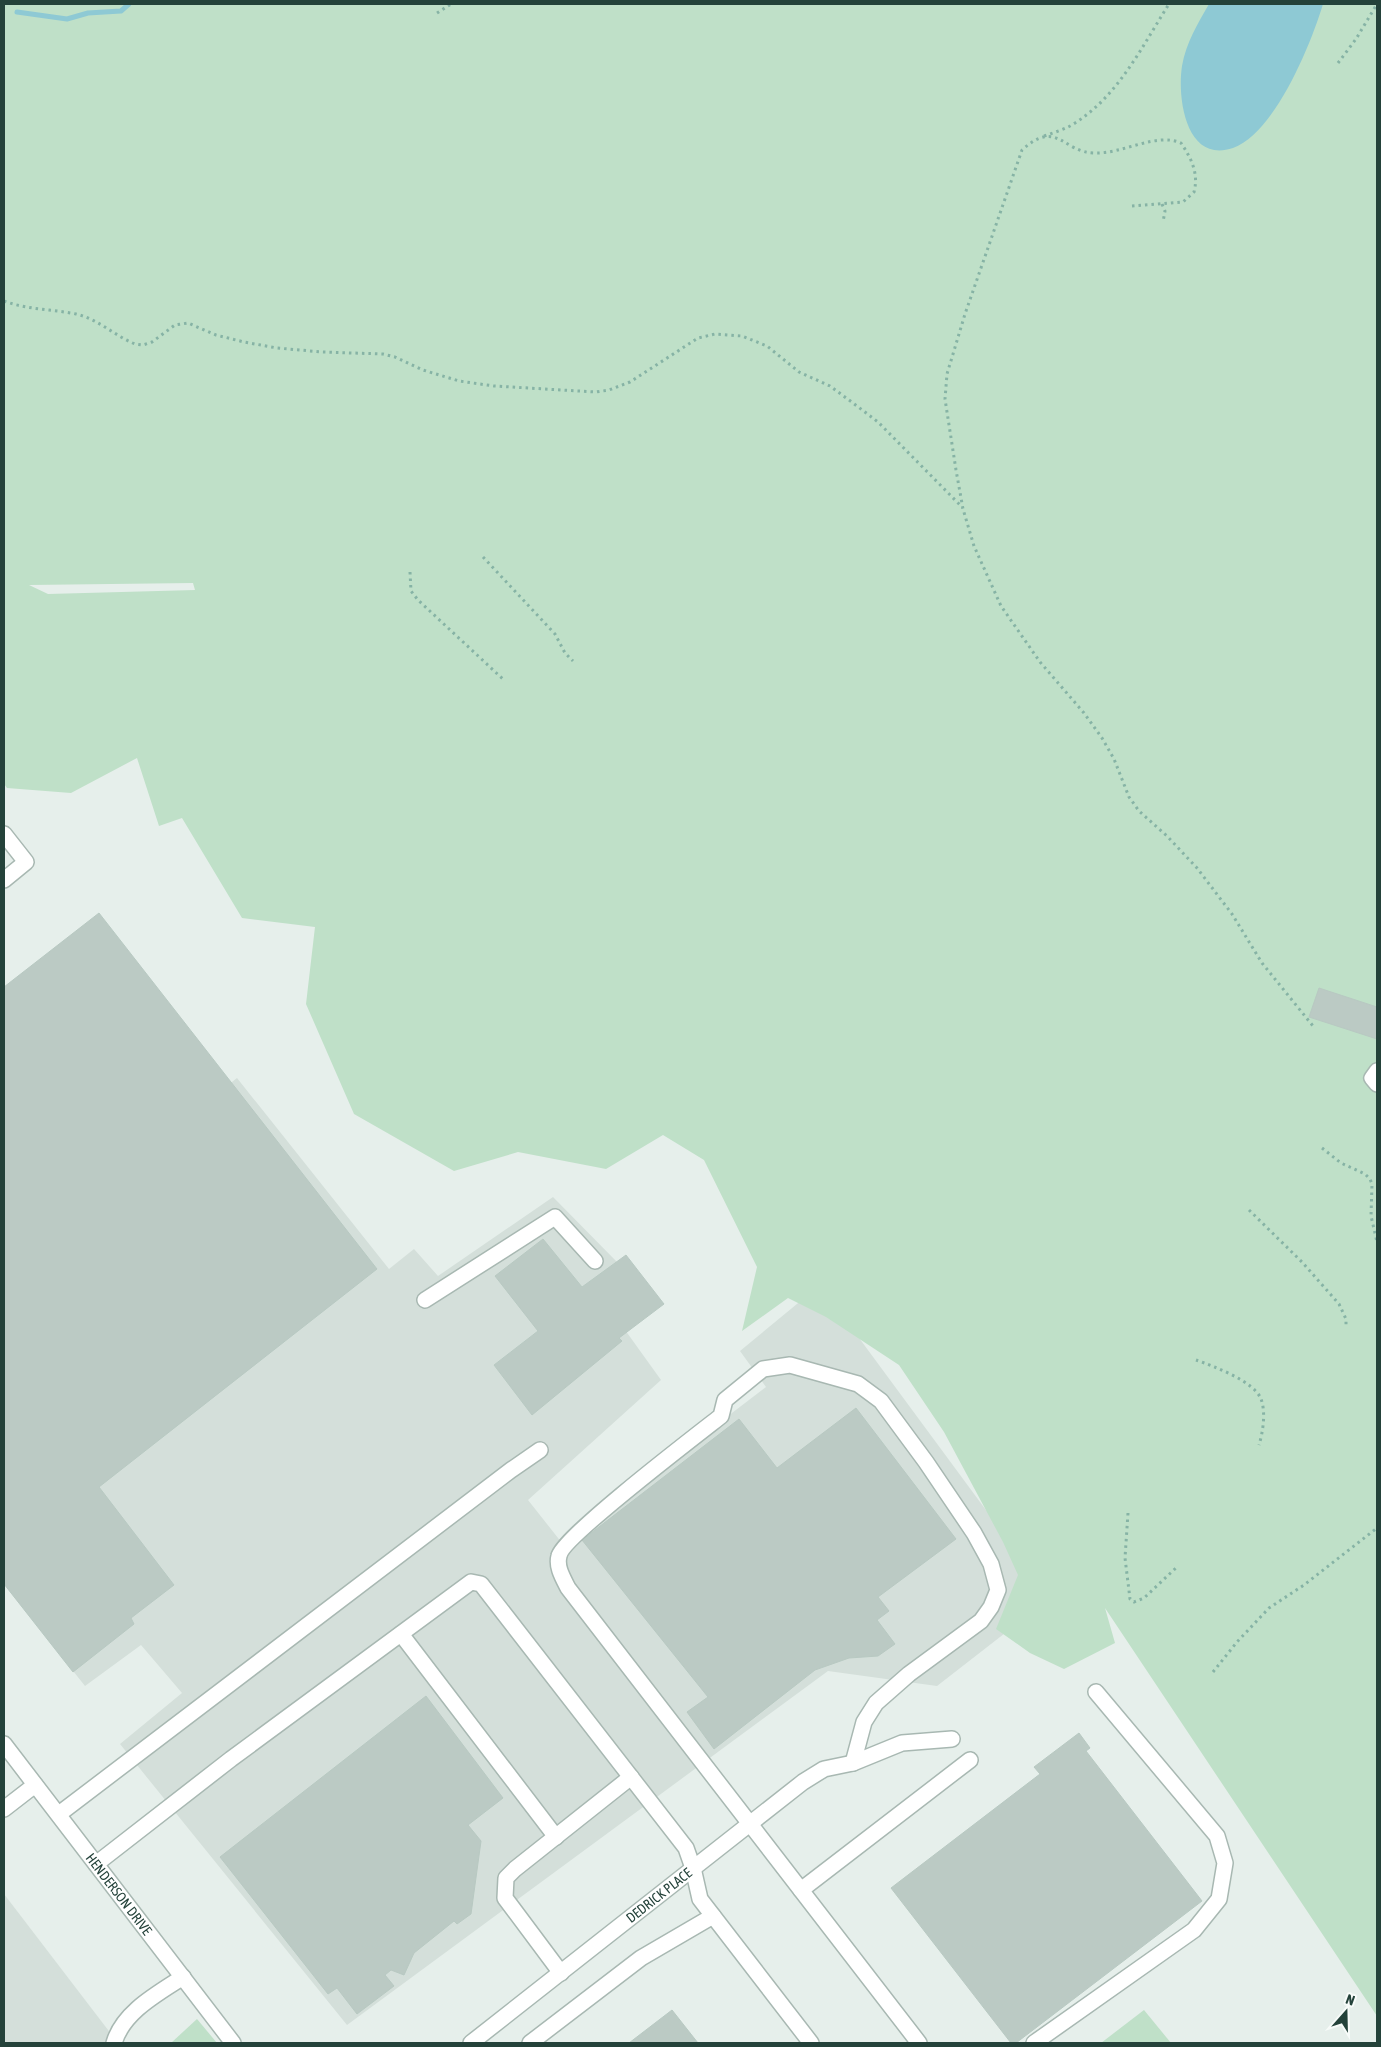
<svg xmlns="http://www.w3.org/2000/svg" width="1381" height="2047" viewBox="0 0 1381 2047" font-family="'Asap Condensed',sans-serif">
<rect width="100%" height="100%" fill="#e6efeb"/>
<g fill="#d4dfda">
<polygon points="237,1078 389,1269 414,1249 438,1276 553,1197 617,1262 592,1284 661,1380 528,1500 562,1543 766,1387 740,1351 820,1285 1025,1563 1031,1613 937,1686 828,1671 347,2025 120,1744 182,1693 141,1645 85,1686 4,1584 4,1262"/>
<polygon points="4,1894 118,2043 4,2043"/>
</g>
<g fill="#bfe0c8" fill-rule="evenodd">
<path d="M4,4H1377V2016L1105,1608L1115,1643L1064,1669L1030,1653L996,1629L1018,1575L1003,1542L944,1432L899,1365L826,1317L788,1298L742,1331L757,1267L704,1160L663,1135L606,1169L518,1152L454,1171L354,1114L306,1004L315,927L242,918L182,818L159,826L137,758L71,793L7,788L4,784ZM193,583L195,590L48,594L29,585Z"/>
<polygon points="1144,2010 1171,2043 1101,2043"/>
<polygon points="197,2019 217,2043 171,2043"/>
</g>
<path fill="#8ec9d4" d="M1209,4H1323C1311,44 1275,133 1233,148C1186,164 1177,98 1182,66C1186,43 1198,23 1209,4Z"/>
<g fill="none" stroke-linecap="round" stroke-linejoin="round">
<polyline stroke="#8ec9d4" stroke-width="5" points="17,12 67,19 88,13 121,11 129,4"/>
</g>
<g fill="#bbcac4" stroke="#b8c9c2">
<polygon points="99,913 377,1269 99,1487 174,1585 131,1618 134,1624 73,1672 4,1584 4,987"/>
<polygon points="1319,988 1377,1007 1377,1039 1309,1017"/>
<polygon points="543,1239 582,1287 626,1255 664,1304 619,1338 622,1341 532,1415 494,1365 538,1331 495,1276"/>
<polygon points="856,1408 956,1539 878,1597 889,1611 877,1620 895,1644 878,1656 849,1658 815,1670 714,1749 687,1712 708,1697 582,1540 739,1419 777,1468"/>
<polygon points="426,1696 503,1798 468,1825 481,1841 471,1914 457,1924 454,1921 414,1953 404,1975 391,1970 385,1975 394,1986 357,2014 337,1988 328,1994 220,1857"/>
<polygon points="1079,1733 1090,1748 1086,1751 1202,1901 1016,2043 1011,2043 891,1888 1040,1774 1034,1767"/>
<polygon points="672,2010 698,2043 629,2043"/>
</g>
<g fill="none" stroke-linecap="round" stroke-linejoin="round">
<g stroke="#a8b8b2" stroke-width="18">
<g id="minor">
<polyline points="4,834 26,862 4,880"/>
<polyline points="1377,1071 1372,1078 1377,1084"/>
<polyline points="425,1300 555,1217 595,1261"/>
<polyline points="401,1634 556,1837"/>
<path id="s1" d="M4,1744L233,2043"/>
<path d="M853,1763L864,1722L876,1703L909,1674L981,1621L991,1607L998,1590L991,1564L974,1533L926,1462L881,1401L858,1384L790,1365L763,1369L725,1400L721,1416C698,1434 562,1538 559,1556C556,1567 563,1578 568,1588L919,2043"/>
<polyline points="4,1809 35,1785"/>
<polyline points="59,1814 511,1470 540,1450"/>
<polyline points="96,1864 231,1759 471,1582 481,1584 686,1848 693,1868 700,1899 811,2043"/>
<polyline points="801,1890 970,1760"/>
<polyline points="561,1973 505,1898 506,1878 515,1869 631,1777"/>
<path d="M114,2043C123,2012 157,1994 183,1977"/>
<path id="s2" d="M471,2043L803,1782L824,1769L853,1763L902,1743L952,1739"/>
<polyline points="530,2043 641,1958 713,1916"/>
<polyline points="1034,2043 1194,1930 1219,1899 1225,1863 1217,1836 1096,1692"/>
</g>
</g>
<g stroke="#86b3a5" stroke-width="3" stroke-dasharray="2.5 4" stroke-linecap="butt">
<polyline points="437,13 451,4"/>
<polyline points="1338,63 1356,39 1377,4"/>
<path d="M1044,136C1053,133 1062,130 1070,126C1117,99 1141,48 1169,4"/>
<polyline points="1162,204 1165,211 1163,222"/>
<path d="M1132,206L1183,202L1194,192C1199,173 1191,158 1181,143C1157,132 1122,154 1095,153C1063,153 1057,118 1022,150L965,314L947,374L945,399L956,470L963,509L974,546L1001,606L1040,662L1084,713L1102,738L1114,759L1129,797L1139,811L1167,836L1197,868L1232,914L1262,963L1313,1026"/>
<path d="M4,301C28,310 52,309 76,314C98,319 115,336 135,344L143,345L152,342L175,325L188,323L216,335L244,342L277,348L322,352L383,354L395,357L423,370L459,381L494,386L596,392L609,390L630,382L698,338L715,334L742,336L767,346L799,372L830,386L853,403L878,422L963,508"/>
<polyline points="483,557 555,634 565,653 573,661"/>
<polyline points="410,572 411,591 418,600 505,681"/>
<polyline points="1322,1148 1341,1163 1365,1174 1370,1179 1372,1184 1371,1216 1377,1242"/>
<polyline points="1249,1210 1302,1262 1339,1304 1346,1319 1346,1327"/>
<path d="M1196,1360C1213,1366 1254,1381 1261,1399C1266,1412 1263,1432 1259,1445"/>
<polyline points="1128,1513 1125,1558 1130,1599 1134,1602 1144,1598 1178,1566"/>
<polyline points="1213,1672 1237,1642 1269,1608 1304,1585 1377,1528"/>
</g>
<use href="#minor" stroke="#fff" stroke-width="15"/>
</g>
<g text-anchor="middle" stroke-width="4" stroke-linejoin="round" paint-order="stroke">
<g font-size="14" fill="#24423a" stroke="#f7fbf9">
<text dy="5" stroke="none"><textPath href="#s1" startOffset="189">HENDERSON DRIVE</textPath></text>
<text dy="5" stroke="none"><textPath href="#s2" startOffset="239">DEDRICK PLACE</textPath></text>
</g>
</g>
<rect width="1381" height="2047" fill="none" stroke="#24423a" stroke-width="10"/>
<g transform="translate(1346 2012) rotate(20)" stroke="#f7fbf9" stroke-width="4" paint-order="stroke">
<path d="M0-4L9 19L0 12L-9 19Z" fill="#24423a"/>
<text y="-8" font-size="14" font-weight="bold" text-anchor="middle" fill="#24423a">N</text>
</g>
</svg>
